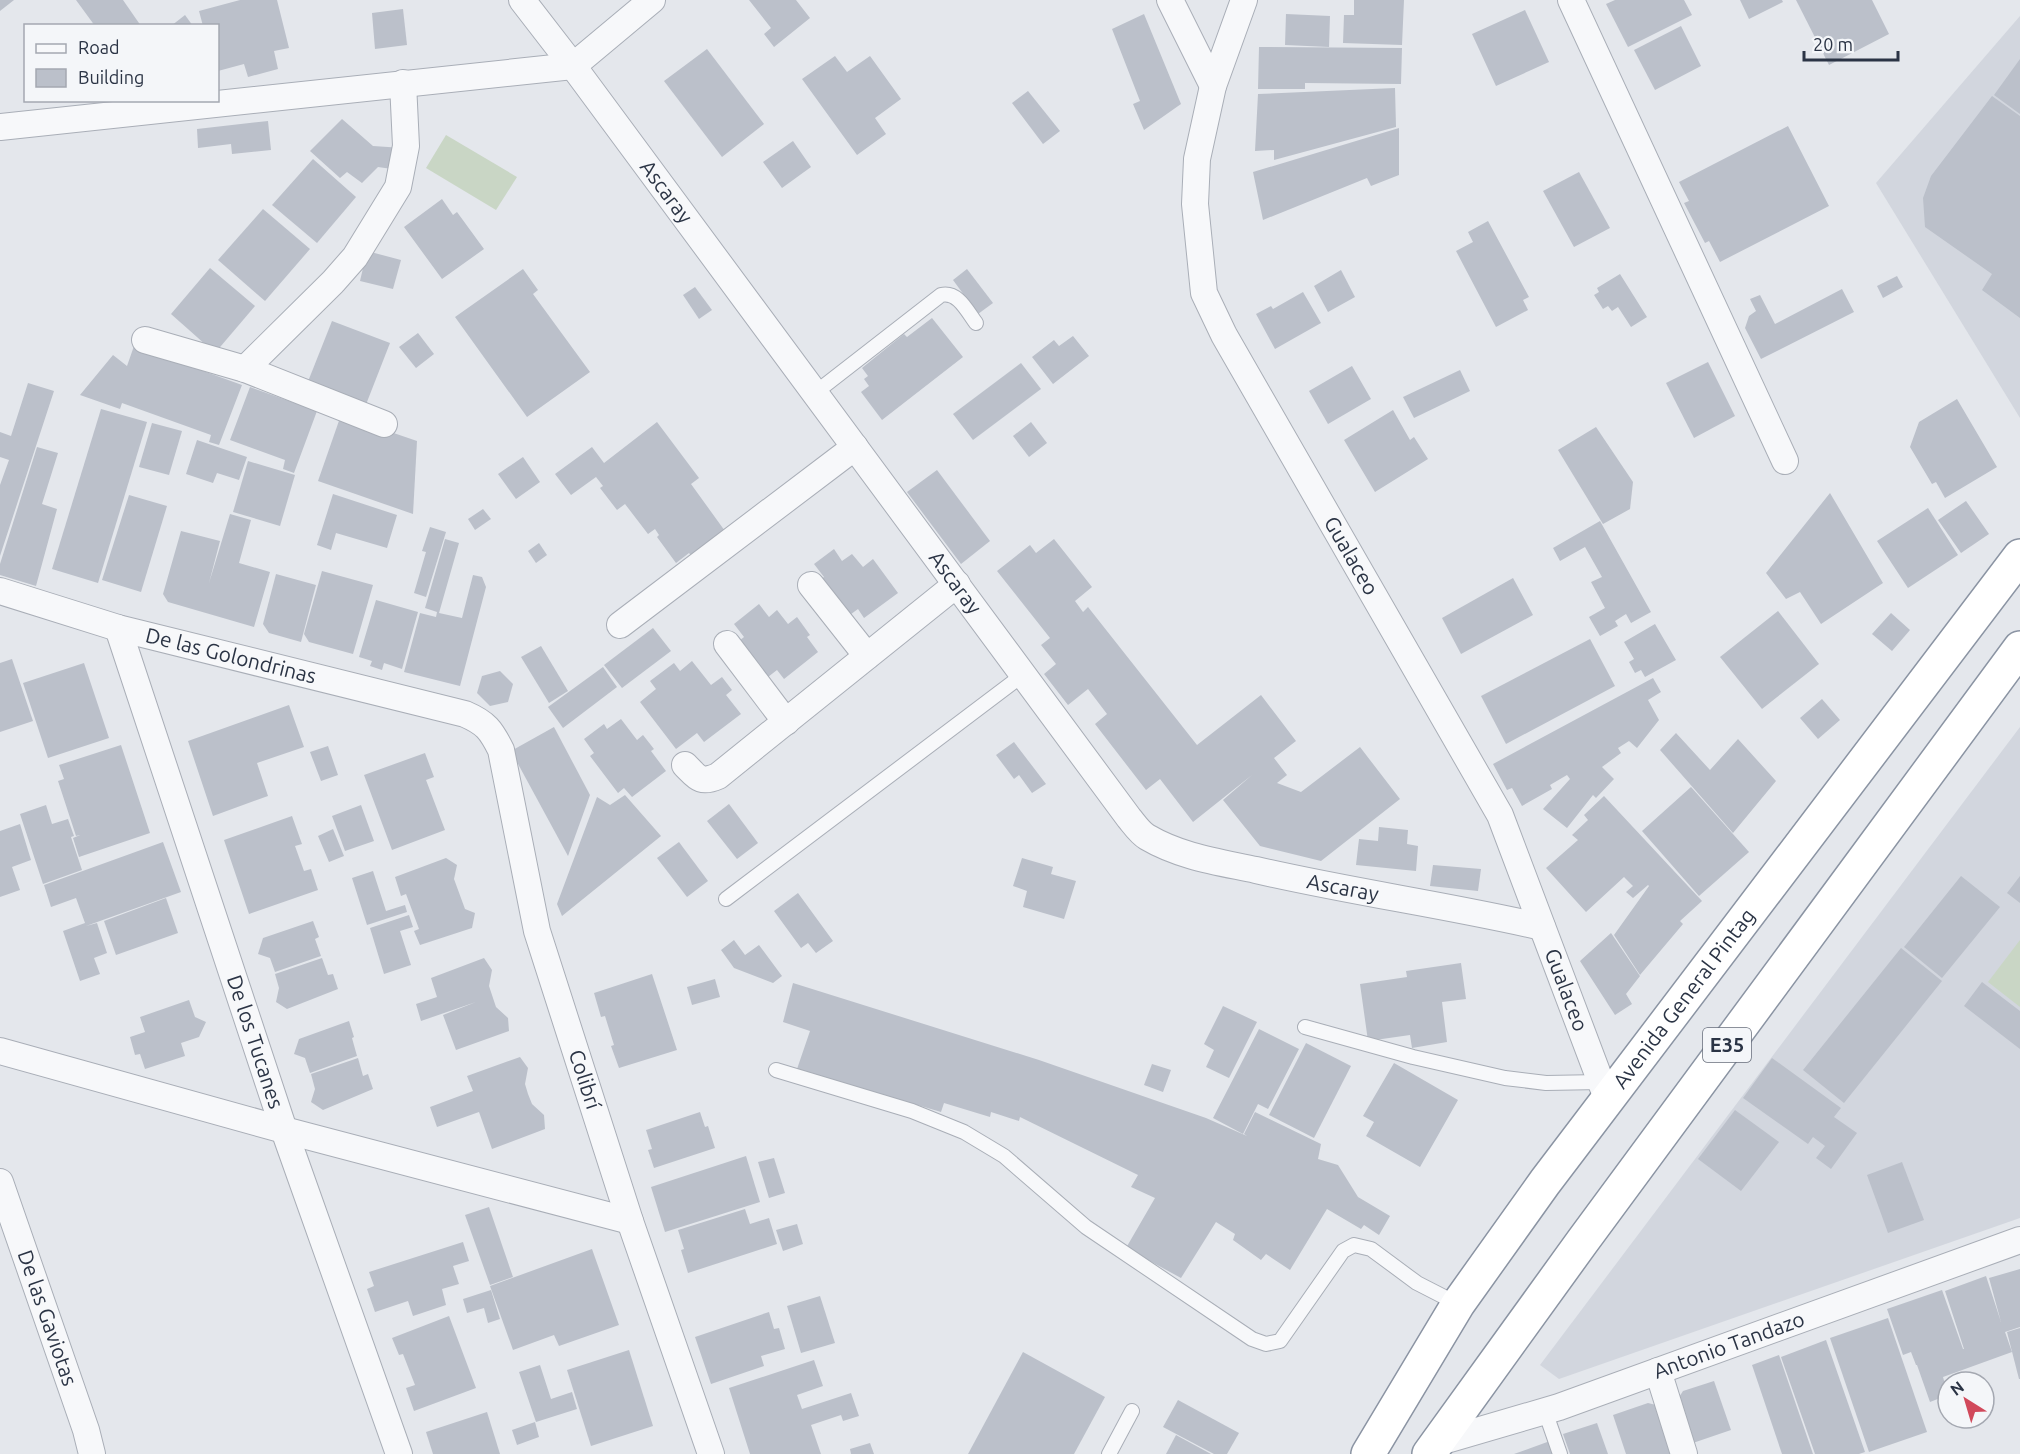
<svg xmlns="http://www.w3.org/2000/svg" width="2020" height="1454" viewBox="0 0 2020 1454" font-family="Ubuntu,sans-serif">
<rect width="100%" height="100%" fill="#e4e7ec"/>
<g fill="#d2d6de">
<polygon points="2020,16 2020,418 1876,183"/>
<polygon points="2020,727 2020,1218 1559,1379 1540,1365"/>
</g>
<g fill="#c9d6c5">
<polygon points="446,135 517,177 496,210 426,168"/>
<polygon points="2020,940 2020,1007 1988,982"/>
</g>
<g fill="#bbc0ca">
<polygon points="0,0 14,0 0,11"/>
<polygon points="76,0 123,0 141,26 95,26"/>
<polygon points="240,0 277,0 289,48 274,51 278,69 248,77 244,64 218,71 218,26 203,26 199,11"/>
<polygon points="749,0 796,0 810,18 774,47 764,34 771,28"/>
<polygon points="1354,0 1404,0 1402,45 1343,43 1344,15 1354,15"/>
<polygon points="1615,0 1684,0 1692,15 1628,47 1606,4"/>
<polygon points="1740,0 1782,0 1783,2 1749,19"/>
<polygon points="1796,0 1872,0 1889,34 1829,65"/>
<polygon points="403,9 407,45 375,49 372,13"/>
<polygon points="1525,10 1549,62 1496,86 1472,34"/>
<polygon points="1144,14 1181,104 1144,130 1133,104 1140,101 1112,29"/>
<polygon points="1286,14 1330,16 1329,47 1285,45"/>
<polygon points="185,15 193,26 171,26"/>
<polygon points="1681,26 1701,66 1655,90 1634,50"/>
<polygon points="1259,47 1402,48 1401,84 1305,83 1305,89 1258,89"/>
<polygon points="707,49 764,124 722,157 664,81"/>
<polygon points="835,56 847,72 870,56 901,99 875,118 886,134 857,155 802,79"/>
<polygon points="2020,59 2020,114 1994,95"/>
<polygon points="1395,88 1396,127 1274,160 1274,150 1255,151 1258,94"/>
<polygon points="1028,91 1060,131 1043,144 1012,103"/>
<polygon points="1992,96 2020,116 2020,318 1982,290 1992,274 1925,227 1923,198 1931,176"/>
<polygon points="342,119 373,146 403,148 399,170 378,167 362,183 347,172 340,178 310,151"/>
<polygon points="268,121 271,150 232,154 231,144 198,148 197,129"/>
<polygon points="1788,126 1829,206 1720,262 1709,241 1705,243 1684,203 1689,201 1679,182"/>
<polygon points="1399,128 1399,175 1371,186 1367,178 1263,220 1253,172"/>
<polygon points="793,141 811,167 782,188 763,162"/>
<polygon points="313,159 356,197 317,243 272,205"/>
<polygon points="1579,172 1610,228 1574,247 1543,191"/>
<polygon points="442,199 453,215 457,212 484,249 442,279 404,227"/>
<polygon points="263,209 310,249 265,301 218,260"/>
<polygon points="1488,221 1529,297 1523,300 1528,310 1496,327 1456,251 1473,242 1468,232"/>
<polygon points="367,251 401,260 393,289 360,281"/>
<polygon points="210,268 255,306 215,353 171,314"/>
<polygon points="523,269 538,290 533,294 590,372 527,417 455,317"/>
<polygon points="967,269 993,303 978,314 953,280"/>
<polygon points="1341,270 1355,297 1328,312 1314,286"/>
<polygon points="1620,274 1647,317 1631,327 1618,307 1612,311 1608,306 1603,309 1594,295 1599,292 1597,288"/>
<polygon points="1897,276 1903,287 1883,298 1877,286"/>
<polygon points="695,287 712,310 699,319 683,295"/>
<polygon points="1842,289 1854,312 1761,359 1745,328 1749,316 1756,311 1750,299 1760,295 1775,324"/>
<polygon points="1303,292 1321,323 1275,349 1256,314 1271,306 1273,309"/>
<polygon points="932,318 963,357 882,420 861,392 869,386 864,379 868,376 862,368 904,334 907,337"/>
<polygon points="332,321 390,343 365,407 307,384"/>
<polygon points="418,333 434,354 416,368 399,347"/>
<polygon points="1073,336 1089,356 1053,384 1032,357 1054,340 1059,346"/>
<polygon points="134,346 242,385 219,445 209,442 211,435 122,403 120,409 80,395 113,355 127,366"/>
<polygon points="1708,362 1735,416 1694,438 1666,383"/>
<polygon points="1021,363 1041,389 973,440 953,414"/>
<polygon points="1352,366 1371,399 1328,424 1309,391"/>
<polygon points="1460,370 1470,391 1414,418 1403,397"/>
<polygon points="28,383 54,391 0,556 0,485 9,460 0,457 0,432 11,436"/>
<polygon points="250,387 317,411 294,473 283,469 285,460 230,440"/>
<polygon points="1957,399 1997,467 1945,498 1936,482 1932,484 1910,447 1919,422"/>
<polygon points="101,409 147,422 98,583 52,569"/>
<polygon points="1393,410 1410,440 1414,437 1428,459 1375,492 1344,440"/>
<polygon points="341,415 417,441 413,514 318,481"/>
<polygon points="657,422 699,478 691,484 730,538 697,563 689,553 676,563 657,537 659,535 655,529 648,534 625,504 617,510 600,488 603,486 596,477 571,495 555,474 592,447 604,463"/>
<polygon points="1031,422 1047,443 1029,457 1013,436"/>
<polygon points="152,423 182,431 169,475 139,467"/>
<polygon points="1596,427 1633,482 1630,509 1603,524 1558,450"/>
<polygon points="197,440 247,457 239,480 217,473 213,483 186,474"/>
<polygon points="37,447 58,453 42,504 57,509 36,586 0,575 0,564"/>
<polygon points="523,457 540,482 516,499 498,474"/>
<polygon points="248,461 295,475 280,526 233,512"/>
<polygon points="937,470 990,541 961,564 907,492"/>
<polygon points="1830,493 1883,583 1821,624 1800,592 1786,599 1766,573"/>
<polygon points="333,494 397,515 387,548 336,533 331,550 317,545"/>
<polygon points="129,495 167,506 141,592 102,580"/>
<polygon points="1966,501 1989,534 1961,553 1938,520"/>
<polygon points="1928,508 1958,555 1908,588 1877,541"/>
<polygon points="483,509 491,519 475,530 468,519"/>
<polygon points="230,514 251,520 239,563 270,572 254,627 168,602 163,594 181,531 220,541 209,583"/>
<polygon points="1600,521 1651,612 1631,623 1626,614 1615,621 1618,626 1600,636 1589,617 1605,608 1591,582 1602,577 1585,547 1560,561 1553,548"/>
<polygon points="430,527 446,532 426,597 414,593 426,552 422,551"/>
<polygon points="445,539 459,543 439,613 462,618 473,575 482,577 486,587 460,686 404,672 420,613 436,617 437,612 425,608"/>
<polygon points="1054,539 1092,587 1075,601 1083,612 1088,607 1197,745 1261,695 1296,741 1274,758 1287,775 1277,783 1301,792 1360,747 1400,799 1321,861 1260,846 1223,800 1252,775 1193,822 1160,779 1146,790 1095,724 1107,714 1088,689 1068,705 1044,674 1056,664 1041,645 1050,638 997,571 1030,545 1036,553"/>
<polygon points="539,543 547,555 536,563 528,551"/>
<polygon points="834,549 842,561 852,554 863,567 873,559 898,593 864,618 858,609 847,617 820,580 824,577 814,564"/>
<polygon points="322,571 373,585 353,654 309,642 304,634"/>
<polygon points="276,574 316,585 301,642 269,633 263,624"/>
<polygon points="1513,578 1533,615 1461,654 1442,618"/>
<polygon points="376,600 418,612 402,669 384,663 382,670 370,666 372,661 359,657"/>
<polygon points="759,604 769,617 777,610 788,624 797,617 810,635 807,637 818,652 784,679 777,670 768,677 739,641 744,637 734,624"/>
<polygon points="1778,611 1819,664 1762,709 1720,657"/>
<polygon points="1891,613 1910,630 1892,651 1872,634"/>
<polygon points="1655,624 1676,660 1645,677 1641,670 1635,673 1629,662 1634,659 1624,642"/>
<polygon points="653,628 671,651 622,688 604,665"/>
<polygon points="1590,639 1615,686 1506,744 1481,696"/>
<polygon points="541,646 568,691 549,703 521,657"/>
<polygon points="12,659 33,721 0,732 0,663"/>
<polygon points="692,661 711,685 722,677 732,690 726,695 741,714 704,742 697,733 676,749 640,702 656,689 650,681 674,663 680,671"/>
<polygon points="84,663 109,738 48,758 23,683"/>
<polygon points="603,667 617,687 563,728 548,707"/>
<polygon points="500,671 513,684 508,702 490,706 477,693 482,676"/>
<polygon points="1653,678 1661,692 1648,700 1659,720 1637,748 1629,741 1618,748 1621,753 1602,767 1614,779 1596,798 1593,795 1567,828 1543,809 1570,779 1567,775 1550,785 1552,789 1522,806 1512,788 1507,790 1493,764"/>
<polygon points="1822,699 1840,720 1818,739 1800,718"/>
<polygon points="289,705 304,747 257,763 268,796 213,816 188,741"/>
<polygon points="621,719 637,740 643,735 654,749 651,751 666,771 632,797 624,788 618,793 590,756 594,753 584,739 604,724 607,729"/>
<polygon points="554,727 590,795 568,856 511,751"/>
<polygon points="1676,733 1710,770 1738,739 1776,781 1733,833 1660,750"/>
<polygon points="1014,742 1046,784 1032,793 1019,775 1014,779 996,755"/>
<polygon points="121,745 150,833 79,857 73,838 80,835 76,836 58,781 64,779 59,765"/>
<polygon points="328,746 338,775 321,781 310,752"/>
<polygon points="425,753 434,777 426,780 445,830 392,850 364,775"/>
<polygon points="1691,787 1749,852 1699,896 1642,831"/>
<polygon points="625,795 661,836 562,916 557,904 597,797 610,805"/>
<polygon points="1604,796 1702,901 1680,921 1683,924 1640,975 1614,935 1649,886 1648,885 1633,898 1626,892 1633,886 1624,877 1586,912 1546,868 1578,840 1572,835 1588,820 1584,815"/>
<polygon points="729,804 758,843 737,859 707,821"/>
<polygon points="46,805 52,824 68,819 74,836 71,837 82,870 43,884 20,814"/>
<polygon points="361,805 374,841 345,851 332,816"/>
<polygon points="292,816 302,844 295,846 304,871 311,869 318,890 249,914 224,840"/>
<polygon points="20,824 31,860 12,867 20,890 0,897 0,831"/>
<polygon points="1379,827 1408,830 1407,844 1418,846 1416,871 1356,865 1359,839 1378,841"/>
<polygon points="333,829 344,856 329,862 318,836"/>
<polygon points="163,842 181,892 86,926 97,923 107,953 94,958 100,974 80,981 63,931 85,923 76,898 51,907 44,885"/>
<polygon points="679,842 708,881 687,897 657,858"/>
<polygon points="446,858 457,865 454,879 465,909 475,913 472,928 420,945 414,931 419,929 406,894 401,896 395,877"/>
<polygon points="1022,858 1053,867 1051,874 1076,881 1064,919 1023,907 1027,891 1013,886"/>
<polygon points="1433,865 1481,869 1478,891 1430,886"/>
<polygon points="373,871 386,911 405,905 407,912 367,925 352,878"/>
<polygon points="1961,876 2000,907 1942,978 1904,947"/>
<polygon points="2020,876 2020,903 2007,893"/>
<polygon points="798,893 833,941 816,953 808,943 801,948 774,911"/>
<polygon points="166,898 178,933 116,955 104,921"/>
<polygon points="409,915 413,927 400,931 411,965 384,974 370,928"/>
<polygon points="313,921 319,937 315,939 321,956 275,972 270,958 258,954 263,938"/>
<polygon points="1611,933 1640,976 1626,994 1632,1004 1615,1015 1580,961"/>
<polygon points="734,940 745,955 759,945 782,976 773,983 734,968 721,950"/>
<polygon points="1901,948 1942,981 1844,1103 1803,1070"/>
<polygon points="322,958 328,975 333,974 338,989 287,1009 276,1002 279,988 275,974"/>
<polygon points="484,958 492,970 489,986 496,1007 508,1018 509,1031 456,1050 443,1015 476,1002 421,1021 416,1004 437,997 431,978"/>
<polygon points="1461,963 1466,999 1442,1002 1447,1042 1412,1048 1410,1035 1368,1041 1360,984 1407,977 1406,971"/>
<polygon points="652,974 677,1050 619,1068 611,1046 614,1045 605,1016 601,1017 594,993"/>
<polygon points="715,979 720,997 692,1005 687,987"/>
<polygon points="1982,982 2020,1011 2020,1049 1964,1006"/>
<polygon points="793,983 1039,1060 1206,1118 1247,1136 1244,1134 1255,1112 1321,1144 1318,1159 1338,1165 1358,1197 1390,1216 1379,1235 1364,1225 1361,1229 1327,1209 1290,1270 1266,1254 1261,1260 1233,1240 1235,1234 1216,1222 1181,1278 1126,1248 1155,1198 1131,1187 1138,1175 1020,1117 1019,1121 991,1112 990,1117 944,1103 941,1112 797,1069 810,1031 783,1022"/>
<polygon points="189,1000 195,1017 206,1022 199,1037 181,1043 185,1056 145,1069 140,1054 135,1055 130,1037 145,1032 140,1017"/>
<polygon points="1223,1006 1257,1022 1229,1078 1206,1067 1214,1050 1204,1044"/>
<polygon points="349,1021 354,1037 352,1038 357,1056 310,1073 305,1058 294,1054 299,1039"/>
<polygon points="1259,1029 1299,1049 1268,1109 1258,1104 1243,1134 1213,1118"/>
<polygon points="1306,1043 1351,1066 1314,1138 1269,1115"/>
<polygon points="520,1057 528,1068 525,1084 528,1094 532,1104 544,1115 545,1129 492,1149 479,1112 437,1127 430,1107 473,1091 467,1076"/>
<polygon points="358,1058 363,1076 368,1074 373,1089 323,1110 311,1102 315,1089 311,1074"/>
<polygon points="1772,1058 1841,1108 1834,1117 1857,1133 1831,1169 1816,1158 1825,1146 1813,1137 1808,1144 1743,1098"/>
<polygon points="1394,1063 1458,1100 1420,1167 1366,1136 1374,1122 1363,1116"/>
<polygon points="1152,1064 1171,1070 1163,1092 1144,1085"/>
<polygon points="1735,1110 1779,1142 1741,1191 1698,1159"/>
<polygon points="700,1112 705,1127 708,1126 715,1148 654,1168 648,1150 652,1149 646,1130"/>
<polygon points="746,1156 760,1202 665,1232 651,1187"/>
<polygon points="774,1158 785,1193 769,1198 758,1162"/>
<polygon points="1902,1162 1924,1220 1888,1233 1867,1175"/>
<polygon points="489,1207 513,1277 490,1285 465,1215"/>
<polygon points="745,1209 750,1224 769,1218 777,1244 688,1273 681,1250 684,1249 678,1230"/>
<polygon points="797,1224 803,1244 783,1251 776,1230"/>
<polygon points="463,1242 469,1261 453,1266 459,1284 442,1289 446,1305 413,1316 408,1301 375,1312 367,1289 374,1286 369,1272"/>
<polygon points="592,1249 619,1325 559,1346 554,1335 513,1350 490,1286"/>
<polygon points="2020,1269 2020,1327 2005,1332 2012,1352 1943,1377 1948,1395 1930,1402 1917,1365 1916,1365 1911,1352 1903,1355 1887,1309 1942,1290 1963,1349 1964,1349 1945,1291 1986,1276 2001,1322 1989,1278"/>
<polygon points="491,1290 500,1319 488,1323 484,1308 467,1313 463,1299"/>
<polygon points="820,1296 835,1343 801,1353 787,1306"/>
<polygon points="769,1312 774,1329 779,1328 785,1349 761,1356 764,1366 711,1384 695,1337"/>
<polygon points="449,1316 476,1388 414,1411 406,1388 415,1385 403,1354 399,1355 392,1338"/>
<polygon points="1888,1318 1927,1432 1869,1452 1830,1338"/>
<polygon points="2020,1328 2020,1379 2019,1379 2007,1332"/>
<polygon points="1826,1340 1865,1452 1859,1454 1815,1454 1781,1357"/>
<polygon points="629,1350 653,1426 591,1446 567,1370"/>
<polygon points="1023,1352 1105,1397 1074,1454 968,1454"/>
<polygon points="1779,1355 1813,1454 1782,1454 1752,1365"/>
<polygon points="814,1360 823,1386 797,1395 802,1409 851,1393 859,1416 843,1421 841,1415 811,1425 821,1454 750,1454 729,1388"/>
<polygon points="540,1365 551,1399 572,1392 577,1409 536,1422 519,1372"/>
<polygon points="1714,1381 1731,1430 1687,1445 1676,1402 1683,1391"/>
<polygon points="1178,1400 1239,1433 1227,1454 1214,1454 1163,1427"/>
<polygon points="1648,1403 1656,1405 1676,1454 1626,1454 1613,1415"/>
<polygon points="487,1412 500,1454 433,1454 426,1432"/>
<polygon points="535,1422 539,1437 517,1445 512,1430"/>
<polygon points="1597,1423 1608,1454 1570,1454 1563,1434"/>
<polygon points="1176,1435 1211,1454 1166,1454"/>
<polygon points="1550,1441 1555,1454 1514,1454"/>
<polygon points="870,1443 874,1454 851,1454 850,1449"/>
</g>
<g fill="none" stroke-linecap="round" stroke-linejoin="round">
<g stroke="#a9aeb7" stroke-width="16">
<g id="service">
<path d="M815,393L941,295C958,291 967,311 976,323"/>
<polyline points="726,899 1024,674"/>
<polyline points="1305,1027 1413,1057 1505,1078 1546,1083 1601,1082"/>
<polyline points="776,1070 912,1111 964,1132 1004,1156 1086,1227 1252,1339 1266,1344 1280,1341 1343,1251 1354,1245 1371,1249 1417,1283 1458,1304"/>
<polyline points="1545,1411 1560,1454"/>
<polyline points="1109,1454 1132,1411"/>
</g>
</g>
<g stroke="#a9aeb7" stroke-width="28">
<g id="minor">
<path id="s1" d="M522,0L573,66L1129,818C1134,824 1140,833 1147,837C1181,857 1219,862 1256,870C1351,892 1447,905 1542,927"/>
<polyline points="1170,0 1213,86"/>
<path id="s2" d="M1244,0L1213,86L1197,159L1195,204L1204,293L1224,335L1500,815L1608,1101"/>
<polyline points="1571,0 1785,461"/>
<polyline points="0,127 573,66 652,0"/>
<polyline points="145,340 245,369 384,424"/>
<polyline points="245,369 333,282 355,257 398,187 406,146 403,83"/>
<polyline points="811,585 867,656"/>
<path id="s3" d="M0,591L118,628L465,714C486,723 491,730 501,750L537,931L630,1221L711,1454"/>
<polyline points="620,625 855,447"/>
<path id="s4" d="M118,628L284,1130L399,1454"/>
<polyline points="727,644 786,722"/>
<path d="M685,765C697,777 700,784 718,776L957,584"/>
<polyline points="0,1051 284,1130 630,1221"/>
<path id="s5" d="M0,1182L86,1430L92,1454"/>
<polyline points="1658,1371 1684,1454"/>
<path id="s6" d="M1436,1443L1559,1407L2020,1240"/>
</g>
</g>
<g stroke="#8b94a3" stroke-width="36">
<g id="trunk">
<path id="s7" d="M1368,1454L1458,1304L1545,1182L2020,556"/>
<polyline points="1429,1454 1582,1242 2020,648"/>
</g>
</g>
<use href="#service" stroke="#f7f8fa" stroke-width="14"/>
<use href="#minor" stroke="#f7f8fa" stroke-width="26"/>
<use href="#trunk" stroke="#fff" stroke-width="33"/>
</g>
<g text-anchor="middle" stroke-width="4.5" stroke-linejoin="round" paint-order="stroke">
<rect fill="#f4f6f9" stroke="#676e7b" stroke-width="1.5" x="1703" y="1028" width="48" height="34" rx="4.5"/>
<g font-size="20" font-weight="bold" fill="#2b3445">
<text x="1727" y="1052">E35</text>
</g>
<g font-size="21" fill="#2b3445" stroke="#f4f6f9">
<text dy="7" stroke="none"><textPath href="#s1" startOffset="240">Ascaray</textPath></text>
<text dy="7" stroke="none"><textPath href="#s2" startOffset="602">Gualaceo</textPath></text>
<text dy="7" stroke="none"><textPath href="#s1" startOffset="726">Ascaray</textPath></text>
<text dy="7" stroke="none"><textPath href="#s3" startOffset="240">De las Golondrinas</textPath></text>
<text dy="7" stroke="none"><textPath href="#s1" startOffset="1248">Ascaray</textPath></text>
<text dy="7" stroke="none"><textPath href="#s2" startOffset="1088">Gualaceo</textPath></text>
<text dy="7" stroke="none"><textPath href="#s7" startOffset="555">Avenida General Pintag</textPath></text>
<text dy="7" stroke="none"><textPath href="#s4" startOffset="436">De los Tucanes</textPath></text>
<text dy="7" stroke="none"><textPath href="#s3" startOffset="874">Colibrí</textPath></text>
<text dy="7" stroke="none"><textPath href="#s5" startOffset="144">De las Gaviotas</textPath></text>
<text dy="7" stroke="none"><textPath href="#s6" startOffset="309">Antonio Tandazo</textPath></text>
</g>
</g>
<rect x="24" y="24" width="195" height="78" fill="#f4f6f9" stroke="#a4a8b1" stroke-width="1.5"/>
<rect x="36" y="44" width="30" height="9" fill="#f7f8fa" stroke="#a4a8b1" stroke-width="1.5"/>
<text x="78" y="54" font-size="18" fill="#2b3445">Road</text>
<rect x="36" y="69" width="30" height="18" fill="#bbc0ca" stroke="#a4a8b1" stroke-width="1.5"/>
<text x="78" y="84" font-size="18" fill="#2b3445">Building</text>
<g transform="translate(1966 1400) rotate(323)"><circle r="28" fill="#f4f6f9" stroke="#a4a8b1" stroke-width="1.5"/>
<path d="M0-4.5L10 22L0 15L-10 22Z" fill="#d1495b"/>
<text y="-9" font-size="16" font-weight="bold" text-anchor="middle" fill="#2b3445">N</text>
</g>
<path d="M1804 51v9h94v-9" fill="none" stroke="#2b3445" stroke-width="3"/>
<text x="1813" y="51" font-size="18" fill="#2b3445" stroke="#f4f6f9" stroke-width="4.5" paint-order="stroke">20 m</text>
</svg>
